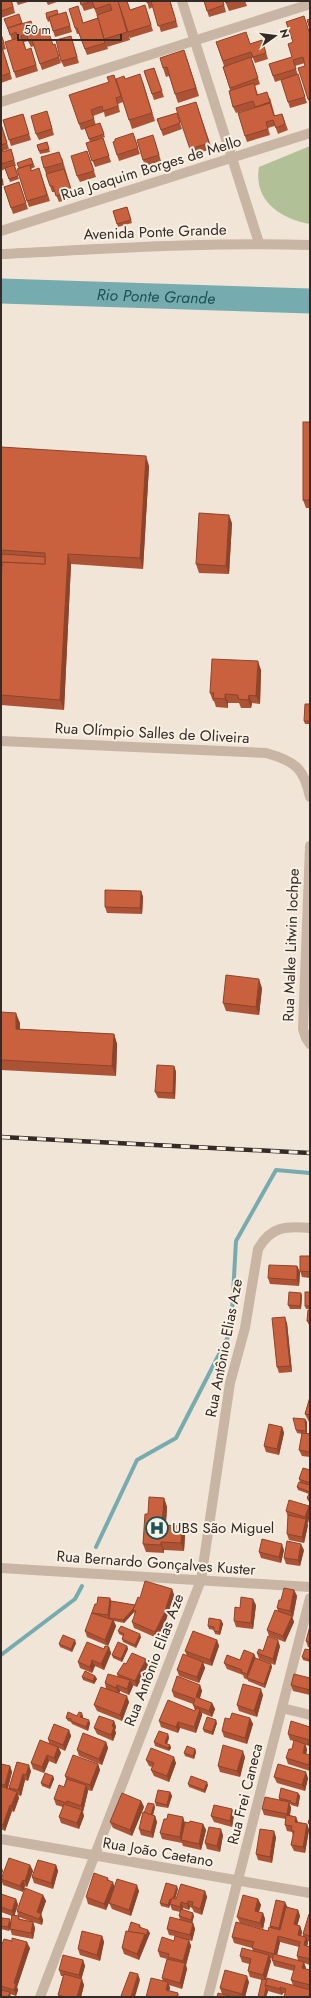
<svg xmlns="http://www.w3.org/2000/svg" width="311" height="1998" viewBox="0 0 311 1998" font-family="Jost,sans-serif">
<rect width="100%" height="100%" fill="#f1e5d8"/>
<path fill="#b2c098" d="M310,146V224C280,219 253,200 259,167Z"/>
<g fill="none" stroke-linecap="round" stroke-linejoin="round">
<g stroke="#76acaf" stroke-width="4">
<polyline points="96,1547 137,1460 176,1438 231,1331 236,1241 276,1170 310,1173"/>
<polyline points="1,1655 75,1599 82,1586"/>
</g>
<path stroke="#76acaf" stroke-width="25" id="s1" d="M1,291L310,301"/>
<g stroke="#c9b5a3" stroke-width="10">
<polyline points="182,1 259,243"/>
<polyline points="1,102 310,4"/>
<polyline points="1,231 310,133"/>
<path d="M1,741L266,753C295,761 304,768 310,797"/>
<polyline points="310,846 303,1029 306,1038 310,1044"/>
<polyline points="282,1708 310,1715"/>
<polyline points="1,1839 310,1893"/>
<path d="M40,1997L201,1580L230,1383L245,1328L258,1249C271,1226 286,1226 310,1228"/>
<polyline points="208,1997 310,1598"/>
</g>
<g stroke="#c9b5a3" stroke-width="10">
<path d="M1,254C104,249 207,242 310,245"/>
<polyline points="1,1568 310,1587"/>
</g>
<g stroke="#342a26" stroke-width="4.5">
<polyline id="rail" points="1,1137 310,1153"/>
</g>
<use href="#rail" stroke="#f9f0e4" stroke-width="3" stroke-dasharray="9" stroke-linecap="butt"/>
</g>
<g fill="#ad5335" fill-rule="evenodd">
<polygon points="1,1 12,1 15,13 1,18"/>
<polygon points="16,1 31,1 18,5"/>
<polygon points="46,1 60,1 48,5"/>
<polygon points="80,1 127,1 130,10 147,11 153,31 130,38 129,36 130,40 107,47 107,46 108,49 87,55 79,34 77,34 75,28 83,23 98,18 94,8 84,11"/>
<polygon points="147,1 170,1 178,27 161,32 153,7 149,9"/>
<polygon points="204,1 223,1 226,12 209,17"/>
<polygon points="225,1 245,1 247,6 229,11"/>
<polygon points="66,12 72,32 55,37 50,21 48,22 47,19"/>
<polygon points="22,23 34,31 53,45 55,44 61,63 42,70 34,46 31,47 28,41 24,42 26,50 31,48 38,71 16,78 14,72 12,40 8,29"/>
<polygon points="1,33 6,49 3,50 12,79 1,83"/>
<polygon points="310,33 310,105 308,99 305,66 305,63 295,66 307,103 290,108 281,80 275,82 269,64 292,57 293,42"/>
<polygon points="71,36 79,63 64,67 61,61"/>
<polygon points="262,40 268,59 255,63 253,58 251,58 260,84 255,86 258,95 270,98 275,116 282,114 288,130 278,134 275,126 268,128 270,135 247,142 245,136 255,108 236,113 233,107 230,90 223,67 224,66 216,42 250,44"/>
<polygon points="187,59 199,96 178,103 169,76 166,77 163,68"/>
<polygon points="154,68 164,97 154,100 144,71"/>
<polygon points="116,79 125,79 143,82 155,121 132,129 123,102 118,104 120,112 105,117 104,112 93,116 96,125 100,123 105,137 90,142 85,129 81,130 79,124 109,82"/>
<polygon points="196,102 212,149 192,155 190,149"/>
<polygon points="177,113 182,129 163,136 157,119"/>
<polygon points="23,114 31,140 11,146 3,120"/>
<polygon points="49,117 54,135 39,140 36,134"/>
<polygon points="1,123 9,149 3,151 3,152 11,149 16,166 15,166 19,179 10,182 5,169 1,171"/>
<polygon points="133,133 140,154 119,161 117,155"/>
<polygon points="103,138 111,162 95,167 86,143"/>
<polygon points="155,141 161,161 145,166 143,160"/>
<polygon points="47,142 50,152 40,154 37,145"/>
<polygon points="87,151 96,177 80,182 77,176"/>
<polygon points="31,158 35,167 31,169 32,171 41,174 50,201 29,207 27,201 19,168"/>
<polygon points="62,158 74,198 59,202 55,192 52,192 44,168"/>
<polygon points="1,175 4,185 1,186"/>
<polygon points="19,182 28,209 13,214 4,187"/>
<polygon points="127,207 132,223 118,227 113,211"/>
<polygon points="310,422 310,508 306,508 303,500"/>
<polygon points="1,447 149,466 143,569 71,564 64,710 1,705 1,590 2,569 1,566 2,560 1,560"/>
<polygon points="232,523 229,574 199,573 196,564"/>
<polygon points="261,670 260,704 252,703 251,708 241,708 239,703 228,703 228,708 216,707 214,701 213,701 210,693"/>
<polygon points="310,704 310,724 305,724 304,721"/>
<polygon points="141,891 143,897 142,914 107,913 105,907"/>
<polygon points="262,988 259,1015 226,1011 223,1003"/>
<polygon points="1,1012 20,1023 20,1029 114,1034 117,1044 116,1076 1,1070"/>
<polygon points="174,1066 176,1072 175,1099 158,1098 155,1092"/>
<polygon points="310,1256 310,1278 302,1277 300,1271"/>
<polygon points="297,1266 300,1272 299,1286 270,1284 268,1278"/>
<polygon points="310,1292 310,1309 306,1309 305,1306"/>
<polygon points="301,1293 302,1296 301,1309 290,1309 288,1305"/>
<polygon points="310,1310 310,1327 307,1321"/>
<polygon points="287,1323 292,1372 279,1373 277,1367"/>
<polygon points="310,1397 310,1423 309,1422 305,1414"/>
<polygon points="305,1419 307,1422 307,1433 310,1434 310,1457 302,1456 299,1450 302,1434 297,1433 296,1430"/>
<polygon points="282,1427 284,1433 279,1455 266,1452 264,1446"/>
<polygon points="310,1470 310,1502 308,1501 307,1498 309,1494 298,1490 297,1487 300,1482 299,1479"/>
<polygon points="164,1498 167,1507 166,1525 182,1526 185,1535 184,1551 164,1550 164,1553 146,1552 143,1544 148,1514"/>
<polygon points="310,1509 308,1523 307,1523 308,1525 304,1543 289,1540 287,1534 288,1517 286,1511"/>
<polygon points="284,1550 281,1563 261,1558 259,1552"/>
<polygon points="304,1550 300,1566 286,1564 284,1558"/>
<polygon points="172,1589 174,1595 166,1620 157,1638 134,1628 132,1622 135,1615 134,1612 124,1623 114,1621 116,1626 108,1646 87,1637 85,1631 97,1604 110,1598 111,1601 135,1605 140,1598"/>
<polygon points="294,1590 297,1596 293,1617 292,1617 294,1622 285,1642 269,1636 267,1630 278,1611 277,1608 281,1600"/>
<polygon points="256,1605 253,1629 236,1627 234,1621 240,1608"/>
<polygon points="221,1620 223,1624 220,1635 215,1634 214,1630 209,1629 208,1626"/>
<polygon points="310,1626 310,1648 308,1647 306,1641"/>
<polygon points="118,1631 141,1637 136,1648 123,1642 122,1639 123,1636 119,1634"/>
<polygon points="217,1640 219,1646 212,1666 203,1663 205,1668 199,1683 179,1676 177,1670 187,1656 185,1651"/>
<polygon points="76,1643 72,1652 60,1647 59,1644"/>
<polygon points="127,1646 128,1649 122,1662 113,1658 112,1655"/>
<polygon points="280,1646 275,1665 259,1659 257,1653 263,1651"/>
<polygon points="109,1647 111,1653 104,1670 95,1666 92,1673 80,1668 78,1662"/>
<polygon points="310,1650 310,1662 303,1660 302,1657"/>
<polygon points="254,1654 256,1658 271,1664 272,1667 265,1688 248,1681 248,1680 244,1678 243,1675 227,1669 224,1663 240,1660"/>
<polygon points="126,1664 148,1665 137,1687 132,1685 133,1686 129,1695 120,1691 119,1693 129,1702 122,1721 97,1711 94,1705 106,1689 105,1683 118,1677 117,1674"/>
<polygon points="95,1676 97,1679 94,1684 83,1680 82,1677"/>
<polygon points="310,1678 310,1695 293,1691 291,1685"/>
<polygon points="200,1685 202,1691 200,1698 212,1703 215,1709 212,1717 202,1713 202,1715 196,1733 180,1728 178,1733 161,1727 159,1721 195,1711 193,1704 174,1697 172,1691"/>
<polygon points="263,1695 257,1717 239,1711 237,1705"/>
<polygon points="77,1716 83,1716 83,1718 90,1723 88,1731 72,1724 71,1722 68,1721 66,1718"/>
<polygon points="250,1718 253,1724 247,1744 224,1737 222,1731 230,1719"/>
<polygon points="114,1721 116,1727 115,1730 116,1733 113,1741 97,1734 94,1728"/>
<polygon points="217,1723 213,1735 204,1732 203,1729"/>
<polygon points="310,1727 310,1748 309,1746 306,1745 307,1750 306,1754 310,1755 310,1771 288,1764 286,1758 292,1749 294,1741 290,1740 288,1734"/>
<polygon points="69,1730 71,1736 65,1751 59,1748 61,1753 56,1764 49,1761 44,1773 33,1769 31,1763 49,1743 48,1739"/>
<polygon points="168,1734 169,1738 167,1744 170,1745 171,1748 169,1751 155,1746 154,1742"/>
<polygon points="106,1742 108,1748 102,1765 79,1756 77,1750"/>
<polygon points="195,1749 196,1752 194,1759 185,1756 184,1753"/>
<polygon points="245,1757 240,1777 220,1772 218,1766"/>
<polygon points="146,1760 176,1763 169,1782 154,1776 151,1770 152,1767 149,1766"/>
<polygon points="17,1762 31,1771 28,1781 25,1780 21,1796 18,1795 19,1798 14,1812 12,1811 5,1831 1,1829 1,1764 10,1766 12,1772 8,1788 10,1789 9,1788"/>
<polygon points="98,1764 100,1770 92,1791 87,1790 88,1791 83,1812 84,1816 79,1829 61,1823 59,1817 63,1807 56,1805 54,1799 64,1787 66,1779 65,1776"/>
<polygon points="53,1776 54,1779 50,1789 42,1786 41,1783"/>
<polygon points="274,1777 308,1778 305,1791 277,1783"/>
<polygon points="188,1784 208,1785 205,1793 189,1787"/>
<polygon points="170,1792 172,1796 168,1808 156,1806 155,1802"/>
<polygon points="298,1793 300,1796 298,1807 291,1805 291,1804 290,1804 291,1808 290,1815 296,1817 298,1822 307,1824 309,1830 305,1853 294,1851 291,1845 293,1836 292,1832 287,1831 285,1825 286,1819 264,1815 262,1809 279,1800 279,1798"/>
<polygon points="141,1801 144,1807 132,1836 113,1828 110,1822"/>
<polygon points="155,1807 153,1815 155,1816 157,1822 153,1838 141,1835 139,1829 144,1813"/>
<polygon points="232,1809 234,1815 232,1827 214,1822 211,1816"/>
<polygon points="185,1822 203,1824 206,1830 201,1850 183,1846 182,1843 162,1839 160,1833"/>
<polygon points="223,1835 220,1852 207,1849 205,1843"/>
<polygon points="276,1837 272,1863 258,1860 256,1854"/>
<polygon points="30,1865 33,1871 27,1887 25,1886 23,1892 3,1885 1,1879"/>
<polygon points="56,1865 58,1871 53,1889 34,1883 32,1877"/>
<polygon points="108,1878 109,1881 115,1887 139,1891 131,1916 112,1909 109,1903 112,1894 106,1910 88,1904 86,1897"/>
<polygon points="178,1889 175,1899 176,1899 205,1891 207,1897 202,1915 194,1912 192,1908 190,1907 189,1910 183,1908 183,1910 194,1916 192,1923 193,1923 195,1929 192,1941 189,1940 191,1946 186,1965 187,1969 182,1989 169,1985 170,1988 169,1991 178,1993 179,1997 146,1997 163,1981 162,1978 167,1959 160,1957 158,1951 174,1941 175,1936 169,1935 167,1929 180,1920 179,1916 180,1912 172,1910 170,1904 169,1908 161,1906 160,1903"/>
<path d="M1,1894L16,1899L18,1905L14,1915L18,1916L17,1911L43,1895L46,1901L41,1914L43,1920L42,1925L33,1922L35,1928L33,1939L12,1935L10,1929L9,1931L1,1929V1921L11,1922L12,1916L1,1912ZM19,1917L32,1922L20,1919Z"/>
<polygon points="258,1899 261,1905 259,1912 263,1913 265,1919 263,1929 240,1923 237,1917"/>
<path d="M287,1907L298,1910L300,1916L297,1925L300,1926L302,1932L301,1936H303V1934L310,1914V1942L308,1941V1943L307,1946L310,1947V1965L304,1963L306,1969L310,1970V1997L283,1993L282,1995L268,1991L266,1997H258L262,1980L250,1977L248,1971L249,1964L242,1962L240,1956L253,1951L252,1948L234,1943L232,1937L268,1931L270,1927V1926ZM280,1942L299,1947L297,1956L298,1961L277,1955ZM270,1958L272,1959V1960L274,1966L294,1971L291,1980L293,1985L266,1980L271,1961Z"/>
<polygon points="140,1925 141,1928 150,1933 139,1960 124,1954 122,1948 128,1932"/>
<polygon points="102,1936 104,1942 100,1961 80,1955 78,1949"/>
<polygon points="1,1947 30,1948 17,1987 18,1990 16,1996 10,1994 1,1997"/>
<polygon points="83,1960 85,1966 81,1979 84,1985 81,1997 59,1997 58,1995 63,1976 61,1976 59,1970"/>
<polygon points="249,1982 245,1997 234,1997 230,1996 231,1997 217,1997 222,1994 220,1988"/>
</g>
<g fill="#8d442b">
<polygon points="184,50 187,59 199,96 196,88"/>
<polygon points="146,456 149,466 143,569 140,558"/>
<polygon points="229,515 232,523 229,574 226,566"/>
<polygon points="68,554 71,564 64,710 60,700"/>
<polygon points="258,661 261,670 260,704 256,696"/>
<polygon points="225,694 228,703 228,708 225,699"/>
<polygon points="249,695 252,703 251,708 248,700"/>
<polygon points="141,891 143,897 142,914 140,908"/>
<polygon points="259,979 262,988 259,1015 256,1007"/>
<polygon points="16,1013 20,1023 19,1039 16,1029"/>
<polygon points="114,1034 117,1044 116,1076 112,1066"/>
<polygon points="174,1066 176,1072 175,1099 173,1093"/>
<polygon points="297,1266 300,1272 299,1286 297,1280"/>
<polygon points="301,1293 302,1296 301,1309 300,1306"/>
<polygon points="285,1317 287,1323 292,1372 290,1366"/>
<polygon points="305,1419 307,1422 307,1434 306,1431"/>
<polygon points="282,1427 284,1433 279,1455 277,1449"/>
<polygon points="164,1498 167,1507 165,1533 162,1525"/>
<polygon points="309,1506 310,1509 310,1515 308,1523 305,1517"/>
<polygon points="306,1519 308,1525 304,1543 302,1537"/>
<polygon points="182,1526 185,1535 184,1551 181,1543"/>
<polygon points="161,1542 164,1550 164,1553 161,1545"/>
<polygon points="282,1544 284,1550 281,1563 279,1557"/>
<polygon points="301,1544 304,1550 300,1566 298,1560"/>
<polygon points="172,1589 174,1595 166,1620 157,1638 155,1632"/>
<polygon points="294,1590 297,1596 293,1617 290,1611"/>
<polygon points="110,1598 112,1604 109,1618 110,1621 108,1615"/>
<polygon points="253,1599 256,1605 253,1629 251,1623"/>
<polygon points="133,1610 134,1612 124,1623 123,1620"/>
<polygon points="292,1616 294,1622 285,1642 283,1636"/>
<polygon points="113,1620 116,1626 108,1646 105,1640"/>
<polygon points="221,1620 223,1624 220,1635 219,1632"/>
<polygon points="140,1634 141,1637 136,1648 135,1645"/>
<polygon points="75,1640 76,1643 72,1652 71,1649"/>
<polygon points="217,1640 219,1646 212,1666 210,1660"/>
<polygon points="278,1640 280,1646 275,1665 273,1659"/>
<polygon points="127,1646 128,1649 122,1662 121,1659"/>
<polygon points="109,1647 111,1653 104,1670 101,1664"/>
<polygon points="254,1654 256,1660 248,1679 247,1674"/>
<polygon points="146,1659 148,1665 137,1687 135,1681"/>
<polygon points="92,1660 95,1666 92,1673 90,1667"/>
<polygon points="203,1662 205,1668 199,1683 197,1677"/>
<polygon points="271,1664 272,1667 265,1688 264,1684"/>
<polygon points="95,1676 97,1679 94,1684 93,1681"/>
<polygon points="130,1680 133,1686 129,1695 127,1689"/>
<polygon points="117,1685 120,1691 119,1694 116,1688"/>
<polygon points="200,1685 202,1691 198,1703 196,1697"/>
<polygon points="261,1689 263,1695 257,1717 254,1711"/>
<polygon points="127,1696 129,1702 122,1721 120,1715"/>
<polygon points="212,1703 215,1709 212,1717 209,1711"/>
<polygon points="200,1709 202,1715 196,1733 194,1727"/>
<polygon points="82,1713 83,1716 82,1720 80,1717"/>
<polygon points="250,1718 253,1724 247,1744 245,1738"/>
<polygon points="89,1720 90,1723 88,1731 86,1727"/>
<polygon points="216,1720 217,1723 213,1735 212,1732"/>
<polygon points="114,1721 116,1727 115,1730 116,1733 113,1741 111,1735 112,1726"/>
<polygon points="178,1722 180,1728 178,1733 176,1727"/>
<polygon points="69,1730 71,1736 65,1751 63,1745"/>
<polygon points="168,1734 169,1738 166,1746 165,1743"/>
<polygon points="106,1742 108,1748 102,1765 99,1759"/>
<polygon points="305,1744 307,1750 305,1759 303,1753"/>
<polygon points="170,1745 171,1748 169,1751 168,1748"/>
<polygon points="58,1747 61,1753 56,1764 54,1758"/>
<polygon points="195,1749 196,1752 194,1759 193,1756"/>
<polygon points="243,1751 245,1757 240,1777 237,1771"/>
<polygon points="47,1755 49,1761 44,1773 42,1767"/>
<polygon points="174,1757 176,1763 169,1782 167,1776"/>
<polygon points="98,1764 100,1770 92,1791 90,1785"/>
<polygon points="29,1765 31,1771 28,1781 26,1775"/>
<polygon points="10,1766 12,1772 7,1791 5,1785"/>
<polygon points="306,1772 308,1778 305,1791 302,1785"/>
<polygon points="23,1774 25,1780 21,1796 18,1790"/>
<polygon points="53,1776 54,1779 50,1789 49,1786"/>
<polygon points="207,1782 208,1785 205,1793 204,1790"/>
<polygon points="86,1785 88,1791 83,1812 81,1806"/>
<polygon points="17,1792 19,1798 14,1812 11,1806"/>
<polygon points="170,1792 172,1796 168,1808 167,1805"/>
<polygon points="298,1793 300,1796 298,1807 296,1804"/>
<polygon points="141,1801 144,1807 132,1836 130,1830"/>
<polygon points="289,1802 291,1808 289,1820 287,1814"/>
<polygon points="154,1804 155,1807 152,1819 151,1815"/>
<polygon points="10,1805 12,1811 5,1831 3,1825"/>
<polygon points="232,1809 234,1815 232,1827 230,1821"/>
<polygon points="82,1810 84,1816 79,1829 77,1823"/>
<polygon points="155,1816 157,1822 153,1838 151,1832"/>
<polygon points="183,1817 185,1823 181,1840 182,1843 180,1837"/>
<polygon points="296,1817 298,1823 295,1822"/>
<polygon points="203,1824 206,1830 201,1850 199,1844"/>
<polygon points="307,1824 309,1830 305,1853 303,1847"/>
<polygon points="221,1829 223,1835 220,1852 217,1846"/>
<polygon points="274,1831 276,1837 272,1863 270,1857"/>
<polygon points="1,1865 3,1871 1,1876"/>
<polygon points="30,1865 33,1871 27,1887 25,1881"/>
<polygon points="56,1865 58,1871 53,1889 51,1883"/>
<polygon points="23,1880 25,1886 23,1892 20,1886"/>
<polygon points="113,1882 115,1888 106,1910 104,1904"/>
<polygon points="137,1885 139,1891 131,1916 129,1910"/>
<polygon points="177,1886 178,1889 174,1903 173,1900"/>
<polygon points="205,1891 207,1897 202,1915 200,1909"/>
<polygon points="43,1895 46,1901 40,1918 37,1912"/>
<polygon points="16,1899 18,1905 14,1917 12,1911"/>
<polygon points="170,1899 171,1902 169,1908 168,1905"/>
<polygon points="258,1899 261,1905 257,1917 255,1911"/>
<polygon points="188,1901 190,1907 189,1910 187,1904"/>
<polygon points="181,1902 183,1908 182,1913 180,1907"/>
<polygon points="285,1902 288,1908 281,1934 279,1928"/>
<polygon points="298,1910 300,1916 296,1930 294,1924"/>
<polygon points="193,1913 194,1916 192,1923 191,1920"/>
<polygon points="263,1913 265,1919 263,1929 260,1923"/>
<polygon points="41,1914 43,1920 42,1925 39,1919"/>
<polygon points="10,1919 11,1923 9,1931 8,1927"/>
<polygon points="33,1922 35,1928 33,1939 31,1933"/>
<polygon points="193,1923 195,1929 192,1941 190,1935"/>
<polygon points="300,1926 302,1932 300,1941 298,1935"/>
<polygon points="148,1930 150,1933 139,1960 137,1954 145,1934"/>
<polygon points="102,1936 104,1942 100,1961 97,1955"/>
<polygon points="278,1936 280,1942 276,1960 274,1954"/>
<polygon points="306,1937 308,1943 306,1951 304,1945"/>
<polygon points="189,1940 191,1946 186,1965 187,1969 182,1989 180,1983 185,1965 183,1961"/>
<polygon points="27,1942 30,1948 17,1987 18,1990 16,1996 14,1990 14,1983"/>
<polygon points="269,1955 271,1961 265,1981 263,1975"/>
<polygon points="83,1960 85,1966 81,1981 79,1975"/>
<polygon points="304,1962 306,1968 305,1974 302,1968"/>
<polygon points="138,1974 140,1980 135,1997 131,1997"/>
<polygon points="247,1976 249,1982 245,1997 243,1997 242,1994"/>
<polygon points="82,1979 84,1985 81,1997 77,1997"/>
<polygon points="168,1982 170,1988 168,1996 166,1990"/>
<polygon points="280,1987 283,1993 282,1995 280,1989"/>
<polygon points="266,1988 268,1991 266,1997 264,1997"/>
<polygon points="10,1992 11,1997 8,1997"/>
</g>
<g fill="#c9613e" stroke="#8d442b">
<polygon points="1,1 11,1 13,7 1,11"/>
<polygon points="80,1 92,1 81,5"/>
<polygon points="92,1 118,1 127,32 104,39 97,15 112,10 110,4 95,9"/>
<polygon points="118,1 127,1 130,10 145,5 151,25 128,32"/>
<polygon points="147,1 170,1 176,21 158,26 151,1 147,3"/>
<polygon points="204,1 223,1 224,5 207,11"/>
<polygon points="225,1 232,1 226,3"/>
<polygon points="78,6 83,23 98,18 105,43 85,49 77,28 75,28 69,9"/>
<polygon points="57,10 58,14 49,17 49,18 47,19 46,13"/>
<polygon points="66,12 70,26 53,31 49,17"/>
<polygon points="19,14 22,23 8,28 8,29 4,19"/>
<polygon points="304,16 310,34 310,99 308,99 298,68 305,66 303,57 293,60 296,69 273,76 269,64 292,57 288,44 293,42 286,22"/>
<polygon points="310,19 310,29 307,20"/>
<polygon points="31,21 34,31 47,27 53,45 55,44 59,57 40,64 32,40 28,41 27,34 21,36 26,50 31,48 36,65 14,72 5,42 18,38 16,32 10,35 8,28"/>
<polygon points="246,32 250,44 262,40 266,53 253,57 251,52 223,61 216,42"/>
<polygon points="1,34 4,43 1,44 10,73 1,76"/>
<polygon points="71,36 77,57 61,61 56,40"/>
<polygon points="184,50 196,88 175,94 167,67 163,68 160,58"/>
<polygon points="251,57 258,78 230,88 223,67"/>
<polygon points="154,68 162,91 152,94 144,71"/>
<polygon points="140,74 152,113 129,120 116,79 124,76 125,79"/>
<polygon points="298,74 305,97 288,102 281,80"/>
<polygon points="114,75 121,96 116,98 118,106 103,111 102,106 91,110 94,119 79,124 69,95 109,82 107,77"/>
<polygon points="254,83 257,95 267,92 270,102 255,107 253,101 233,107 229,91"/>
<polygon points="196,102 209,143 190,149 176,108"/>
<polygon points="270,103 274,116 282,114 285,124 276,128 273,120 266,122 268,129 245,136 238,113"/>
<polygon points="47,111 52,129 36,134 31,116"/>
<polygon points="177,113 180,123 161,130 157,119"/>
<polygon points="23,114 29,134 9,140 3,120"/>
<polygon points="100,123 104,134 89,139 85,128"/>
<polygon points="1,124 7,143 1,145"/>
<polygon points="133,133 138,148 117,155 113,142 115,141 115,139"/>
<polygon points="153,135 159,155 143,160 137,140"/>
<polygon points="103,138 109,156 92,161 86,143"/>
<polygon points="47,142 49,149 39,151 37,145"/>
<polygon points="2,149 3,152 11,149 14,160 1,164 1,150"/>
<polygon points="87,151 94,171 77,176 71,156"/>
<polygon points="59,152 63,163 44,168 41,157"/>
<polygon points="31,158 33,164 19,168 17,163"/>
<polygon points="14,165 18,176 9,179 5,168"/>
<polygon points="30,165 31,171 39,168 47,195 27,201 17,169"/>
<polygon points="64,169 72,192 56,196 53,186 50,186 46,174"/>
<polygon points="1,176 3,182 1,183"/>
<polygon points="19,182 26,203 11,208 4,187"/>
<polygon points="127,207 131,220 117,224 113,211"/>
<rect x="303" y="422" width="7" height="78"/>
<polygon points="1,447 146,456 140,558 68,554 60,700 1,695 1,590 2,562 45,564 45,553 1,550"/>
<polygon points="199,513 229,515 226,566 196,564"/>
<polygon points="2,554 45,557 45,564 2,562 2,566 1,566"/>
<polygon points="212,659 258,661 256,696 249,695 248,700 238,699 238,695 225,694 225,699 213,698 214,693 210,693"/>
<polygon points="305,704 310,704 310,721 304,721"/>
<polygon points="105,890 141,891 140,908 105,907"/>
<polygon points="226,975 259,979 256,1007 223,1003"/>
<polygon points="1,1012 16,1013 16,1029 114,1034 112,1066 1,1060"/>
<polygon points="157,1065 174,1066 173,1093 155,1092"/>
<polygon points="300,1256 310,1256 310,1272 300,1271"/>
<polygon points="269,1265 297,1266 297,1280 268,1278"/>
<polygon points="289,1292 301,1293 300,1306 288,1305"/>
<rect x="305" y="1292" width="5" height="14"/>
<polygon points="308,1310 310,1310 310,1321 307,1321"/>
<polygon points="285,1317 290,1366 277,1367 272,1318"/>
<polygon points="310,1397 310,1415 305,1414"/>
<polygon points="293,1418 305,1419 306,1431 296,1430"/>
<polygon points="269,1424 282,1427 277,1449 264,1446"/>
<polygon points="302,1433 310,1434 310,1452 299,1450"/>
<polygon points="303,1468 310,1470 310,1483 299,1479"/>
<polygon points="299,1482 310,1485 310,1499 307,1498 310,1492 297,1487"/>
<polygon points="149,1497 164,1498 162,1525 182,1526 181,1543 161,1542 161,1545 143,1544 145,1514 148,1514"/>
<polygon points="289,1500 309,1506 305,1517 286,1511"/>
<polygon points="288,1515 306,1519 302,1537 287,1534"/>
<polygon points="262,1539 282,1544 279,1557 259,1552"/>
<polygon points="287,1541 301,1544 298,1560 284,1558"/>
<polygon points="145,1581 172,1589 164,1614 155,1632 132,1622 136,1611 133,1610 138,1597 140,1598"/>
<polygon points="284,1588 294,1590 290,1611 277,1608 279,1600 281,1600"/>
<polygon points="98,1597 110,1598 108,1615 92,1613 113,1620 105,1640 85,1631 95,1604 97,1604"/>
<polygon points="241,1597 253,1599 251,1623 234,1621 235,1607 240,1608"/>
<polygon points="111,1601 135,1605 133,1609 123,1620 109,1618"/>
<polygon points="275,1610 292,1616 283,1636 267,1630"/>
<polygon points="209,1618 221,1620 219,1632 214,1631 214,1627 208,1626"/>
<polygon points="121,1626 140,1634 135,1645 122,1639 124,1634 118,1631"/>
<polygon points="310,1626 310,1642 306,1641"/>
<polygon points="193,1631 217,1640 210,1660 185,1651"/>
<polygon points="63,1635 75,1640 71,1649 59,1644"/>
<polygon points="268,1636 278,1640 273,1659 257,1653 259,1649 263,1651"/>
<polygon points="87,1642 104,1649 105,1646 109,1647 101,1664 92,1660 90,1667 78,1662"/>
<polygon points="118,1642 127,1646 121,1659 112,1655"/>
<polygon points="305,1649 310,1650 310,1660 302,1657"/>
<polygon points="244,1650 254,1654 247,1674 241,1672 242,1670 224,1663 227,1655 240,1660"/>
<polygon points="132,1653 146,1659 135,1681 117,1674 124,1663 126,1664"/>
<polygon points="183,1654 203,1662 197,1677 177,1670"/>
<polygon points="255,1658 271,1664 264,1684 247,1678"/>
<polygon points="85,1671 95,1676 93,1681 82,1677"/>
<polygon points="108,1674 130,1680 127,1689 117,1685 116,1688 105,1683"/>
<polygon points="294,1674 310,1678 310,1690 291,1685"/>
<polygon points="177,1676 200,1685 196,1697 212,1703 209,1711 193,1705 195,1699 172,1691"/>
<polygon points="243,1684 261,1689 254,1711 237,1705"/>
<polygon points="101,1687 127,1696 120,1715 94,1705"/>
<polygon points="168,1700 195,1711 196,1708 200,1709 194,1727 178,1722 176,1727 159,1721"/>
<polygon points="68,1712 77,1716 79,1712 82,1713 80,1717 89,1720 86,1727 71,1721 71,1719 66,1718"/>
<polygon points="232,1713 250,1718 245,1738 222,1731 225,1718 230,1719"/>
<polygon points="99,1716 114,1721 112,1726 114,1727 111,1735 94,1728"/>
<polygon points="207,1717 216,1720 212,1732 203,1729"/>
<polygon points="291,1721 310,1727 310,1745 308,1744 310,1740 288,1734"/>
<polygon points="54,1724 69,1730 63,1745 48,1739"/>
<polygon points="159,1731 168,1734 165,1743 170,1745 168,1748 154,1742"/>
<polygon points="83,1733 106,1742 99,1759 77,1750"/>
<polygon points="40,1740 58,1747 54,1758 47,1755 42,1767 31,1763"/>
<polygon points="294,1740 305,1744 303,1753 310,1755 309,1765 286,1758 289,1749 292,1749"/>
<polygon points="223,1745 243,1751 237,1771 218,1766"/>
<polygon points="187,1746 195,1749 193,1756 184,1753"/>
<polygon points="151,1748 174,1757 167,1776 151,1770 154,1763 146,1760"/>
<polygon points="73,1755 98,1764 90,1785 65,1776"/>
<polygon points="17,1762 29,1765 26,1775 23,1774 18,1790 9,1788"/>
<polygon points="1,1764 10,1766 5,1785 1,1784"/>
<polygon points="278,1764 306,1772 302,1785 274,1777"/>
<polygon points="45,1773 53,1776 49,1786 41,1783"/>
<polygon points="191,1776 207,1782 204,1790 188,1784"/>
<polygon points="67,1779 86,1785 81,1806 67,1801 67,1803 54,1799 59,1785 64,1787"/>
<polygon points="1,1786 17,1792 11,1806 10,1805 3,1825 1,1824"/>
<polygon points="281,1788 298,1793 296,1804 290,1802 291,1801 279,1798"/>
<polygon points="158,1790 170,1792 167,1805 155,1802"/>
<polygon points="122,1793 141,1801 130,1830 110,1822"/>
<polygon points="265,1797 289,1802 287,1814 262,1809"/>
<polygon points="148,1803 154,1804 151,1815 144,1813"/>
<polygon points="64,1804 82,1810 77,1823 59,1817"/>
<polygon points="214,1805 232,1809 230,1821 211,1816"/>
<polygon points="143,1812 155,1816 151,1832 139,1829"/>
<polygon points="168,1814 183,1817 180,1837 160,1833 164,1819 167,1819"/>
<polygon points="286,1815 296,1817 295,1822 307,1824 303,1847 291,1845 294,1831 291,1830 292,1826 285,1825"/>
<polygon points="310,1817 310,1824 308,1823"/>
<polygon points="190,1821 203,1824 199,1844 181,1840 185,1822 189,1823"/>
<polygon points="209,1827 221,1829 217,1846 205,1843"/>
<polygon points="260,1829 274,1831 270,1857 256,1854"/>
<polygon points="9,1858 30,1865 25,1881 23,1880 20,1886 1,1879"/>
<polygon points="38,1860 56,1865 51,1883 32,1877"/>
<polygon points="94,1873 108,1878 107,1880 113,1882 104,1904 86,1897"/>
<polygon points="117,1879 137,1885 129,1910 109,1903"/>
<polygon points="166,1883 177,1886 173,1899 172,1898 171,1900 170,1899 168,1905 160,1903"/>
<polygon points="181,1884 205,1891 200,1909 192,1906 193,1902 188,1901 187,1904 181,1902 180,1907 170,1904 172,1898 176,1899"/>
<polygon points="25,1888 43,1895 37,1912 41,1914 39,1919 17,1911"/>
<polygon points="1,1894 16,1899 12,1911 1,1907"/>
<polygon points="243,1895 258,1899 255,1911 263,1913 260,1923 237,1917"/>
<polygon points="276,1900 285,1902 279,1928 270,1926"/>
<polygon points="286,1907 298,1910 294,1924 300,1926 298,1935 306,1937 304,1945 310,1947 310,1959 297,1956 300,1942 278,1936 274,1954 252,1948 254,1942 232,1937 236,1922 268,1931 269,1927 280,1930"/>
<polygon points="181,1909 193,1913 191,1920 179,1916"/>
<polygon points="309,1914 310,1914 310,1936 303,1934"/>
<polygon points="12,1915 19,1916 18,1919 33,1922 31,1933 10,1929"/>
<polygon points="170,1917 193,1923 190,1935 167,1929"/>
<polygon points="2,1918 10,1919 8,1927 1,1926"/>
<polygon points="131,1922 140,1925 139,1927 148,1930 146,1937 145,1934 128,1932"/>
<polygon points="82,1931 102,1936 97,1955 78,1949"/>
<polygon points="126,1931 145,1934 137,1954 122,1948"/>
<polygon points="175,1936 189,1940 183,1961 168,1957 169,1954 158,1951 162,1937 174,1941"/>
<polygon points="12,1938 27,1942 14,1983 16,1984 14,1990 1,1986 1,1947 4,1939 12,1941"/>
<polygon points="242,1948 269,1955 263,1975 248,1971 251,1959 240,1956"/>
<polygon points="274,1954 304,1962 302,1968 310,1970 310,1985 291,1980 295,1966 272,1960"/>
<polygon points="63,1955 83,1960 79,1975 59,1970"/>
<polygon points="167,1959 185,1963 180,1983 162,1978"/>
<polygon points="225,1970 247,1976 242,1994 220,1988"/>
<polygon points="130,1972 138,1974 131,1997 126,1997 121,1996"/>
<polygon points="64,1974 82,1979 77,1997 65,1997 58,1995"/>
<polygon points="151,1978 168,1982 166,1990 178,1993 177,1997 146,1997"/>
<polygon points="267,1978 310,1990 309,1997 284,1997 286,1989 280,1987 280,1989 265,1985"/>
<polygon points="262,1979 267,1980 265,1985 266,1988 264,1997 258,1997"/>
<polygon points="1,1990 10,1992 8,1997 1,1997"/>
<polygon points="218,1993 230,1996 230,1997 217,1997"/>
</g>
<defs>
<g id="hospital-ring" transform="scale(1.15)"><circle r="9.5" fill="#f9f0e4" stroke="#1a5257" stroke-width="1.5"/><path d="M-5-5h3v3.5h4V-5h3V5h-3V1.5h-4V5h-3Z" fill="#1a5257"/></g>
</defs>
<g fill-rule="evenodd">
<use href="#hospital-ring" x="157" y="1528"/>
</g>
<g text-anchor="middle" stroke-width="4" stroke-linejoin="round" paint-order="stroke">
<g font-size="15" fill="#342a26" stroke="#f9f0e4">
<text transform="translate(151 168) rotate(-17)" y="5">Rua Joaquim Borges de Mello</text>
<text transform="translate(155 232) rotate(-2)" y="5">Avenida Ponte Grande</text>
<text transform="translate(152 733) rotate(3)" y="5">Rua Olímpio Salles de Oliveira</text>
<text transform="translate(291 945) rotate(-88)" y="5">Rua Malke Litwin Iochpe</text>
<text transform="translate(224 1348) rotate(-79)" y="5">Rua Antônio Elias Aze</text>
<text transform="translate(156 1563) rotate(4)" y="5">Rua Bernardo Gonçalves Kuster</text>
<text transform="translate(154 1660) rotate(-69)" y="5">Rua Antônio Elias Aze</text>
<text transform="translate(245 1794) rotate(-76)" y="5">Rua Frei Caneca</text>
<text transform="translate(158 1852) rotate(10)" y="5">Rua João Caetano</text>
</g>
<g font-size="15" fill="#342a26" stroke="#f9f0e4" text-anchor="start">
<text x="172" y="1533">UBS São Miguel</text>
</g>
<g font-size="16" font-style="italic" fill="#1a5257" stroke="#f9f0e4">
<text dy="6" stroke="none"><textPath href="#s1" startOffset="155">Rio Ponte Grande</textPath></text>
</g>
</g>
<rect width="311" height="1998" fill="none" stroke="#342a26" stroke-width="4"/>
<g transform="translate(275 36) rotate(76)" stroke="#f9f0e4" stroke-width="3" paint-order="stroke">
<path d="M0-3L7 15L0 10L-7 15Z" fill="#342a26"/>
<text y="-6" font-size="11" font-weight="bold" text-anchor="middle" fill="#342a26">N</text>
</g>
<path d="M18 34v6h103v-6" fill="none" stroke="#342a26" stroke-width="2"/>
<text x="24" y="34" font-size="12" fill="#342a26" stroke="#f9f0e4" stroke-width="3" paint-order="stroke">50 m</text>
</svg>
